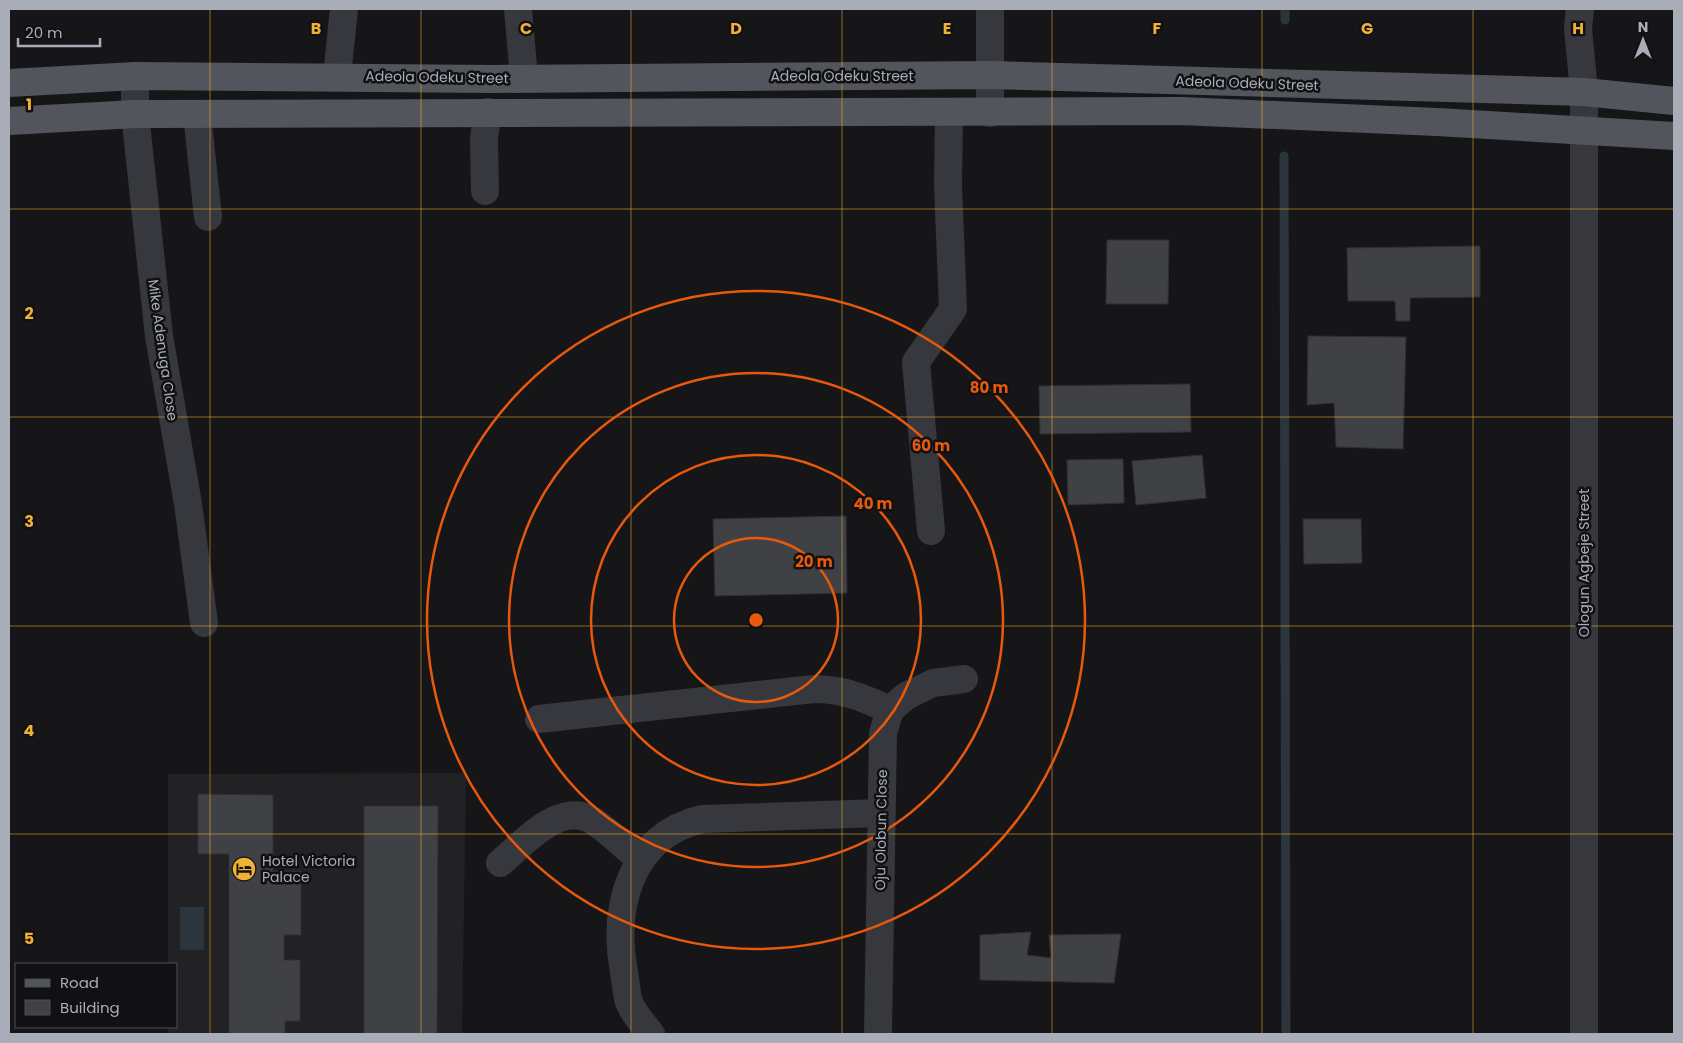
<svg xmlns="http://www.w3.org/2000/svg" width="1683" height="1043" viewBox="0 0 1683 1043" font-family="Poppins,sans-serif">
<rect width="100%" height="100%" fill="#161618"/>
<polygon fill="#222225" points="466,773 462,1034 168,1034 168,1027 176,1027 176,964 168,964 168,774"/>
<rect fill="#2c353c" x="180" y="907" width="24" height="43"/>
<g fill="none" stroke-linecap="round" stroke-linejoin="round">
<g stroke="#2c353c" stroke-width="9">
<polyline points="1285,9 1285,20"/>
<polyline points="1284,156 1286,1034"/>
</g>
</g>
<g fill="#404145" stroke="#303034">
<polygon points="1107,240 1169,240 1168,304 1106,304"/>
<polygon points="1480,246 1480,297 1410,298 1410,321 1396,321 1395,301 1348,301 1347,248"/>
<polygon points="1308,336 1406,337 1403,449 1336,447 1334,403 1307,405"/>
<polygon points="1190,384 1191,432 1040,434 1039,386"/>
<polygon points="1202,455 1206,498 1136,505 1132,461"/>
<polygon points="1123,459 1124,503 1068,505 1067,460"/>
<polygon points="846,516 847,593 715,596 713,519"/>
<polygon points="1303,519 1361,519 1362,563 1304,564"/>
<polygon points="198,794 273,795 273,871 301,871 301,935 284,935 284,960 300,960 300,1021 285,1021 285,1034 229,1034 229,854 198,854"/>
<polygon points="364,806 438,806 437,1034 364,1034"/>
<polygon points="1031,932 1027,955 1051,958 1049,935 1121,934 1114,983 980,980 980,935"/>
</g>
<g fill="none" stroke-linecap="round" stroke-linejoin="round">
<g stroke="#37383d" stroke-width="28">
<polyline points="518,9 524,78"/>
<polyline points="990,9 990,113"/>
<polyline points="1580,9 1578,28 1584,92 1584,1034"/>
<polyline points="135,76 135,114 159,336 188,504 204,623"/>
<polyline points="337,76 344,9"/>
<polyline points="197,114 208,217"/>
<polyline points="485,191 484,140 487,112"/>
<polyline points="931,531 916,362 953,309 948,185 949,114"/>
<path d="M539,719L814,689C843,689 864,698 890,710"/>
<path d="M500,863C525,842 561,799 595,822C611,833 625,847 640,859"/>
<path d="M651,1034C644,1025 633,1013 629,1002C626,993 626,982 624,972C612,907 630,836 702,819L881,813"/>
<polyline points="878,1034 883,733 890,710 906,696 933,683 964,679"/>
</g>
<g stroke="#53555c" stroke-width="28">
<polyline points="9,83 135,76 493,79 990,75 1584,92 1674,101"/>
<polyline points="9,121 135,114 1181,111 1437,122 1674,136"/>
</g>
</g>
<path fill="none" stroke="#f2b134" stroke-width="1" stroke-opacity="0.55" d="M210,9V1034M421,9V1034M631,9V1034M842,9V1034M1052,9V1034M1262,9V1034M1473,9V1034M9,209H1674M9,417H1674M9,626H1674M9,834H1674"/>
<g fill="none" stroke="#e8590c" stroke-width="2.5">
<circle cx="756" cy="620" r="82"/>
<circle cx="756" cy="620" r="165"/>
<circle cx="756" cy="620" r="247"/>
<circle cx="756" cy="620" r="329"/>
</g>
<defs>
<g id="hotel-disc" transform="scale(1.25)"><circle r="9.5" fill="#f2b134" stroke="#111113"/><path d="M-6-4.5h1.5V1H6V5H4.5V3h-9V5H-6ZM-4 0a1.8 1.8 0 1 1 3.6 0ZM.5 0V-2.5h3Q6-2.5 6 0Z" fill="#111"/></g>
</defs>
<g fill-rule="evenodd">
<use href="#hotel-disc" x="244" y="869"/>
</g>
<g text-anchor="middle" stroke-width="5" stroke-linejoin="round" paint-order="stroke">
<g font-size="14" fill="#a8adb8" stroke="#111113">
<text x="842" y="81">Adeola Odeku Street</text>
<text transform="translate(437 77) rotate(1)" y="5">Adeola Odeku Street</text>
<text transform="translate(1247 83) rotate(2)" y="5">Adeola Odeku Street</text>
<text transform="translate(163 350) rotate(82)" y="5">Mike Adenuga Close</text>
<text transform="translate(1584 563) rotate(-90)" y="5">Ologun Agbeje Street</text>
<text transform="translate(881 830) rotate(-89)" y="5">Oju Olobun Close</text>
</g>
<g font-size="14" fill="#a8adb8" stroke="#111113" text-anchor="start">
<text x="262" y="866">Hotel Victoria<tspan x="262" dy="16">Palace</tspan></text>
</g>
</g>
<g font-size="16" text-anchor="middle" font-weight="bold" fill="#f2b134" stroke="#111113" stroke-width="5" stroke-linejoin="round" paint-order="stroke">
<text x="316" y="34">B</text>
<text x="526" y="34">C</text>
<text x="736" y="34">D</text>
<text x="947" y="34">E</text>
<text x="1157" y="34">F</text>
<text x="1367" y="34">G</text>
<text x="1578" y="34">H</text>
<text x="29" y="110">1</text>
<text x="29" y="319">2</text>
<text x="29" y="527">3</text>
<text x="29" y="736">4</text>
<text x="29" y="944">5</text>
</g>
<circle cx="756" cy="620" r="8" fill="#e8590c" stroke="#111113" stroke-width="2.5"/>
<g font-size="15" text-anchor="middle" font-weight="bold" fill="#e8590c" stroke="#111113" stroke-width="5" stroke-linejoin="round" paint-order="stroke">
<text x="989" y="393">80 m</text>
<text x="931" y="451">60 m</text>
<text x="873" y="509">40 m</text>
<text x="814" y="567">20 m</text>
</g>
<rect width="1683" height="1043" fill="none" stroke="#a8adb8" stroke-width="20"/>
<rect x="15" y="963" width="162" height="65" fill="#111113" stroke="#4d4f55"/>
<rect x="25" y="979" width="25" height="8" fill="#53555c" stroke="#4d4f55"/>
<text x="60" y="988" font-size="15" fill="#a8adb8">Road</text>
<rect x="25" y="1000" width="25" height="15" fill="#404145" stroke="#4d4f55"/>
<text x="60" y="1013" font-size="15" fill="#a8adb8">Building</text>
<g transform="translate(1643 40)" stroke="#111113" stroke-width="4" paint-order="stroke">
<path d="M0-4L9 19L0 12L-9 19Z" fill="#a8adb8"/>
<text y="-8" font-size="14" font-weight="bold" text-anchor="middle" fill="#a8adb8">N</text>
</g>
<path d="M18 38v8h82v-8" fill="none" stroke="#a8adb8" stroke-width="2.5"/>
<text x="25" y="38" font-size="15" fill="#a8adb8" stroke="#111113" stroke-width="4" paint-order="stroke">20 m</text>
</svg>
